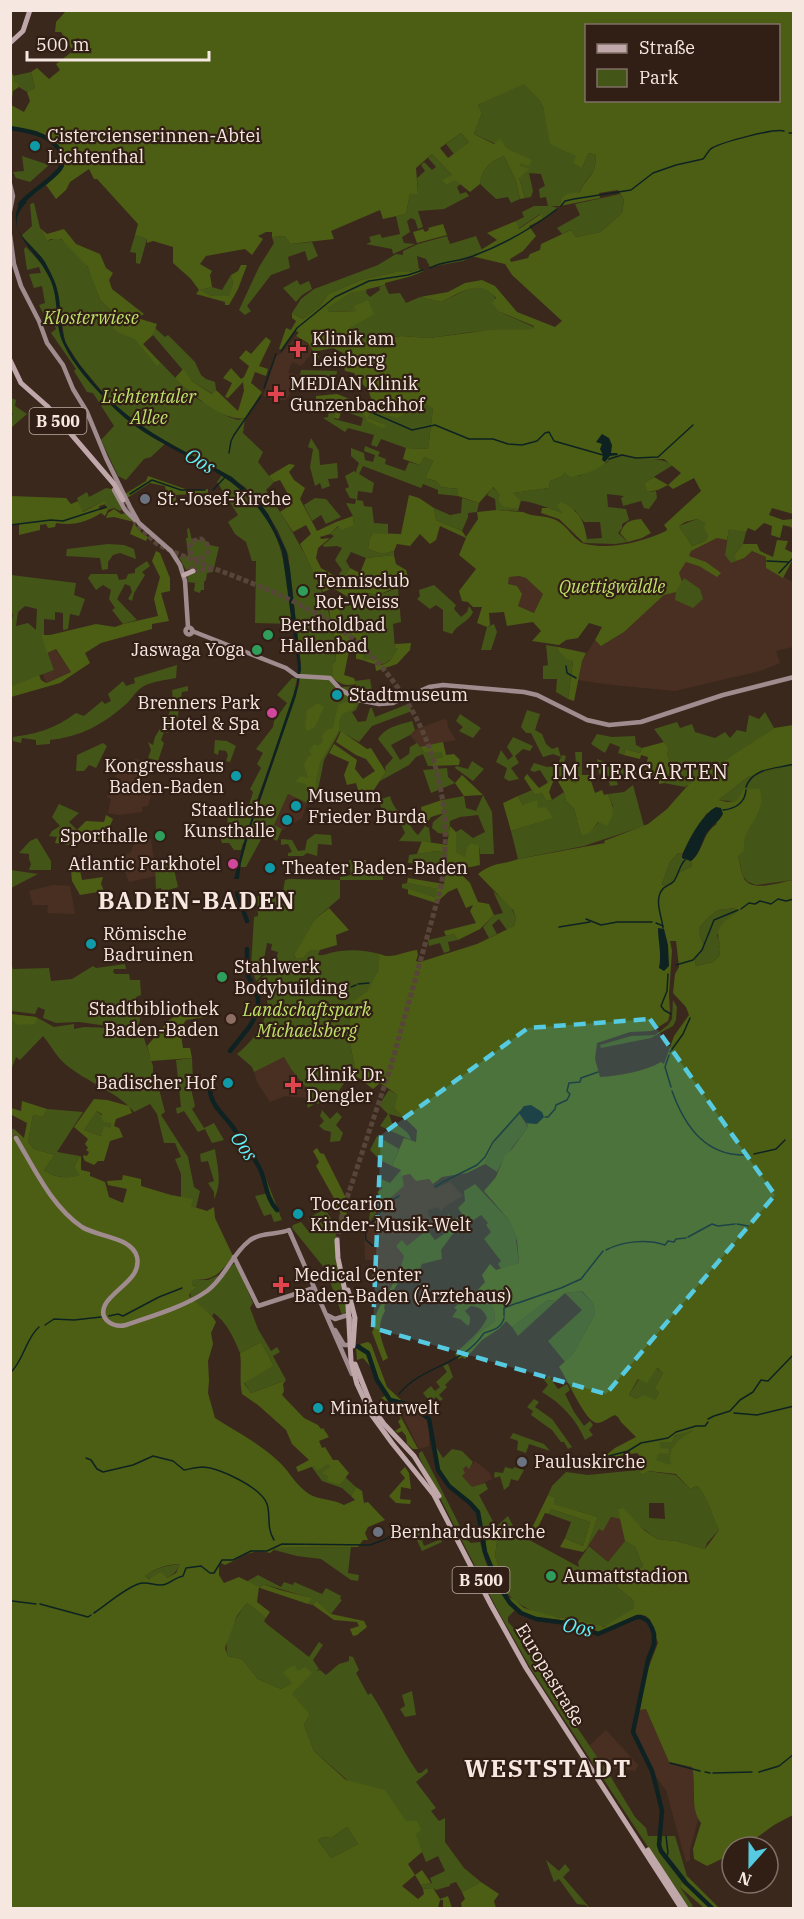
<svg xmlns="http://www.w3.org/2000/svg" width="804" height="1919" viewBox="0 0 804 1919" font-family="'IBM Plex Serif',serif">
<rect width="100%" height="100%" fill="#3b281d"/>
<g fill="#492f21">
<polygon points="295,336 308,344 313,352 301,366 292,362 288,373 298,375 290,394 286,400 272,400 263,396 276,356 281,354"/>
<polygon points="717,538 727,540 725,555 751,551 766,557 766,568 793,582 793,647 776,651 780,663 760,671 675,691 613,685 577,680 582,661 595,640 602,645 624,632 664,595 676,591 679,573 691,551"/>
<polygon points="519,576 526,578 543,594 534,613 518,606 507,584 509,577"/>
<polygon points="55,649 71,672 46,683 43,674 54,670 47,653"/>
<polygon points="444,719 447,720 448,727 456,740 420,747 410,735 412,731"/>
<polygon points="135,758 145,763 140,780 137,779 136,783 151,795 148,806 142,807 142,812 119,815 108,813 111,799 107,797 120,768 130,771"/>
<polygon points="288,794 307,803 302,818 283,830 274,825"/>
<polygon points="143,838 151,839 156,876 129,882 122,865 127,853 130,853 135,842 139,844"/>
<polygon points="53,885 70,886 75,914 47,913 48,905 33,905 29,891"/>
<polygon points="284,1057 291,1069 312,1095 306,1098 285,1096 270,1102 257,1082 254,1072"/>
<polygon points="410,1174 417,1181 429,1179 436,1188 450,1182 463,1196 444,1207 441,1212 438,1207 428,1210 428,1214 435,1223 407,1247 396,1246 405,1256 389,1294 368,1281 380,1260 365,1260 364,1227 391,1197 401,1176"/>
<polygon points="398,1404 410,1406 426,1417 429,1423 429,1446 419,1449 398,1406"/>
<polygon points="475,1461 490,1473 492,1479 472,1488 462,1476 462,1469 466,1466 469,1468"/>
<polygon points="611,1517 621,1519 625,1541 608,1562 589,1545 599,1529 603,1530"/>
<polygon points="646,1709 669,1762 692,1767 695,1778 693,1797 698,1820 690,1849 690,1860 686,1862 666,1790 654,1774 634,1731 640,1710"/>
<polygon points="606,1730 638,1765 635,1771 605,1767 589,1746"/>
</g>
<g fill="#445518" fill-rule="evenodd">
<polygon points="31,72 35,88 27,92 19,87 18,84 15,84 13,76"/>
<path d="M524,83L540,101L544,110L577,156L582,168L589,153L596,155C595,180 587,173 580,192L561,198L560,206H551L558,208L543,219L540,214L518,229L516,221L524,217L522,212L534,206H548L546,197L540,198L539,189L545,186L541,174L529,173L533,191L531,197L525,198L519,178L520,163L531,160L474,134L482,113L478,105Z"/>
<polygon points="461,133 469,142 454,154 446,144"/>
<polygon points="432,154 453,176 443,181 446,185 455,179 461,184 457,187 460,194 466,192 469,196 444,209 418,211 423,227 418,229 415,220 411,218 407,221 410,232 402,237 404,243 415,244 393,254 392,249 366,244 371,242 369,237 380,234 382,238 400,234 396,216 406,214 410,194 418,194 417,178 425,171 421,165 424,162 432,170 436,167 428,158"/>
<polygon points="22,156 49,165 30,182 16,178 13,172 24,171"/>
<path d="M504,156L516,181L520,199L511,203L508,197L496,199L480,184C483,167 489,163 504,156Z"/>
<polygon points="620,194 624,200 622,213 600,232 576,237 571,230 562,234 557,228 580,215 575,204"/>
<path d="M34,203L40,228L47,241L57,238C70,242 85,261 91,273C95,281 96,291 100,300L194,397L229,417L238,420L245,418L243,433L263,452L258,462L274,482L266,490C300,543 335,597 336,661L332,664L334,682L341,689L343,687L356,686L355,681L370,679L372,690L371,701L363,700L365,692L358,689L353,696L360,701L356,710L352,712L358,722L366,721L370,708H372L375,717L408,704L412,711L372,726L359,742L340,731L324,760L316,800H309L307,803L288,794L274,825L282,829L277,841L264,834L246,867H240L246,843H243L241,850H234L229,843H222L219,833L228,830L227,811L229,805L247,812L253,792L250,789L261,768L257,764L263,753L256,749L273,727L274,721L287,703L277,695L292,678L297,679L291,706L257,800L260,801L299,685L301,664L288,554L278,531L268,514L245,487L219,470L167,442L151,457L144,459L126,480L118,476L101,440L114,426L93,393L87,392L74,371L76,369L51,333L56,329L49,311L43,313L39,305L45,303L42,286L34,288L29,274L41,273L39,267L27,270L24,249L26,247L41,263L54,286L63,342L86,377L110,401L80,365L65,342L56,285L45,262L21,236L32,226L30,204Z"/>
<polygon points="135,235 147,239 140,264 136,263 136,253 130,252"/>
<polygon points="285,236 290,244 312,242 318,256 308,261 305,251 288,257 290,268 271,275 247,306 251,311 245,315 239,310 259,267 274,243 272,237"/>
<polygon points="447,236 450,244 476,236 482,250 463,261 430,267 426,259 417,256 419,269 410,272 395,272 361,280 328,294 320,306 303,319 292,313 301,299 314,289 378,265 396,254 403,255 403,251 418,244"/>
<polygon points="231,275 233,283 229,297 212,296 199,290 212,287 222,290"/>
<polygon points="297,280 300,285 309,281 312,289 302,295 296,302 283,288"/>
<path d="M385,285L389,294L400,293L406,303L420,297L441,302C468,290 490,271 500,312L534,327L533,329L472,332L429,338L401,336L385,338L381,342L353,338L350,328L357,311L329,312L326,308L351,293L367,288L366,293L370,297L380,290L379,287Z"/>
<polygon points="155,328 165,337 168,335 195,362 201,375 206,379 215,382 216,390 213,394 193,382 153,335"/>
<polygon points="301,370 337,371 336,377 323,377 321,384 299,379"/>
<polygon points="11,398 16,400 15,406 27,414 11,428 11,418 13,414 11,412"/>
<path d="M415,398L433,408L428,449L406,448L381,439L377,447L371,445L374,435L348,428L345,432L323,418L328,417L329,410L315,408L316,403L338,404L334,419L361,426L363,418L341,410L343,405C360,408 369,420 384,429L385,425L368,418L372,411L408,412Z"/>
<polygon points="311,438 319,451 320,465 337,463 338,478 328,479 330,486 322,489 320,483 315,486 310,467 313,449 308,447"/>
<polygon points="365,446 380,452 378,456 386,459 385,464 405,471 409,462 420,465 424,457 433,461 425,478 436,481 441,487 458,489 458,496 438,494 438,490 423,484 421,488 363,466 359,474 374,483 372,493 358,491 357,500 363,501 364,506 372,507 374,523 388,524 388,534 373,533 369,540 368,549 382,554 394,551 394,555 366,558 351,552 346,561 350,568 342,580 337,577 342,570 335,560 342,548 337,546 324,547 323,545 334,536 330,534 339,526 354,524 353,516 346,503 355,504 356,499 350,498 345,489 349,487 345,476 354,471 358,473 356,471 359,463 351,456 351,448 364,453 365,460 373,462 375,455 364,451"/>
<path d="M622,454C639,460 659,456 673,465L644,483L647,492L656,491L657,498L649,509L644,508L641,501L623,506L621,498L624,496L607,494L608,507L626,509L629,520L622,524V528L618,533L628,542L615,544L584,543L587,539L602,538L600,522H584L575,510L563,514C557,510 527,500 521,501L518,511L496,510L495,499L487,495L492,487L501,495L498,501L504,506L517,509L513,493L549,488L550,481L561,477L565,471L579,476L608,462L610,457Z"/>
<path d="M222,475C283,514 285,559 292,624L255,623L256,561H252L246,542L235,534L228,522L238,515L217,482Z"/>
<polygon points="106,488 112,489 123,509 120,511 114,508 108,510 103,501 82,512 77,498 87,492 89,497"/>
<polygon points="315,498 326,499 341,517 326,524 321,515 312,521 304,505"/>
<polygon points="462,498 479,503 477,512 468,513 468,517 462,531 436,520 434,508 450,515 461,513"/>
<polygon points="697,519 707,523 708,535 705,541 692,546 679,526"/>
<polygon points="189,528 192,540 204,539 210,545 219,547 213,572 207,573 206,580 204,582 204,590 201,590 200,593 194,591 195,583 188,582 187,576 192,574 190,569 186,570 179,557 185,557 188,555 186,538 188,538 187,529"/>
<polygon points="729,528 746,532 743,544 734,555 736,561 731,563 725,555"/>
<polygon points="108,544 124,545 134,549 136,559 120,553 113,555 108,562 108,569 102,570 100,558 66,556 67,549"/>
<polygon points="147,561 150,566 142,572 145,575 134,593 132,601 128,599 132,592 130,586 125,584 117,599 137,620 123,624 112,610 115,608 109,599 111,590 103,585 96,590 88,578 91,574 117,574 119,580 126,579 128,574 135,573 135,569"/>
<path d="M11,575L76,583L74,595L85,599L79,616L70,614L68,629L63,630V613L55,612V620L44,619V635H41L54,670L11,686L10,621L12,620L13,614H11ZM25,606L37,609L36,630L28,623L16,626L18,612Z"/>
<polygon points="684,578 700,589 703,599 693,608 675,600 676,592"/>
<path d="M434,585L456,605L454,609L461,617L467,612L469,606L473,612C469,622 457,624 452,634L443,631V610L436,605L430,609L417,599L420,596L419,590Z"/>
<polygon points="398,588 401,622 393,624 395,648 399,649 393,658 384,664 362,659 353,623 348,628 341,617 340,608 364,601 367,593 378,595"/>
<polygon points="494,624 497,632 491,650 481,650 487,627"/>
<polygon points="546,645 558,647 558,650 573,661 568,699 556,692 557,679 543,679 543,666 548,665"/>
<path d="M177,665L176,678C166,680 154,681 144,686C135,691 132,699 125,705C103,725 79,737 50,740V744L36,745V740L22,738L21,743L13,741V737C40,733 54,729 76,713L84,716L102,701L105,704L111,701L108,694L123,681L126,686L135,683L134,678Z"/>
<polygon points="188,686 188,691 182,692 177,720 173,722 168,733 164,732 161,740 164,743 158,761 148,758 151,750 148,742 153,745 155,737 169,714 171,704 173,703 172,690"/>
<polygon points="527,710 540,714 535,730 542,734 546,744 552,749 558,747 561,757 553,754 543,757 531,733 526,733 521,727"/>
<polygon points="765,712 774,728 685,787 664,783 673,768 667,754 669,749 654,729 677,722 680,728 692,724 695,732 715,738 725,732 730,738 737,730 746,732 749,715 759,719"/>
<polygon points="460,714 481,728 473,738 459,731 463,727 456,721"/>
<path d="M412,721L415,730L410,735L391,745L400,760L409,754L410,747L417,743L424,752L441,751L443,757L433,759L432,766H428L423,754L416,757L409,765L380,781L386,772L385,767L393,758L378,739C385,727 399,725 412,721Z"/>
<polygon points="597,734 612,737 635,736 636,745 642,748 640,753 625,749 624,755 618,753 620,747 610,743 605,753 591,744"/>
<polygon points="513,737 533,746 530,751 523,749 515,756 519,763 511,768 519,779 509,781 504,778 507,768 496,762 501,750 508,760 513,756 507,747"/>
<polygon points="215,740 227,741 236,746 230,762 226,761 228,755 226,751 219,750 218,755 214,753"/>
<polygon points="103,743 107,746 96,768 89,765 84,771 76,771 77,755"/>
<polygon points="575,752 582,752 582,775 578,775 578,783 572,782 561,775 548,783 540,770 534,772 530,770 534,763 547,767 557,766 562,755 566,756 562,770 569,775 577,775"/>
<polygon points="597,759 617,767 636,771 636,774 615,776 618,785 610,786 607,773 599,774"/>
<polygon points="472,761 484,769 473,781 455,768 456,766 468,769"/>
<polygon points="793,764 793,880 756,885 748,882 743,876 738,856 747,832 761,804 719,800 748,777"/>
<polygon points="447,768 448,777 455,783 431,793 423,770"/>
<polygon points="633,785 644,826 584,846 518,859 511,831 552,818 538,808 523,805 518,796 532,790 535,795 542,793 546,801 552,800 564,792 566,801 574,809 581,836 590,832 613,806 608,794 624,792"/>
<polygon points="483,795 492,812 494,854 480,854 479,846 466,858 456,852 456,832 461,829 473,838 485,832 478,815 460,817 450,821 449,835 438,833 432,828 433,822 444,813 442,800 464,796 466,808 476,811"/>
<path d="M390,796C394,810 398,809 406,820C411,825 412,830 418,835L425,826L429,828L431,842L399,841L405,833L399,820L385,823L379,800Z"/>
<polygon points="59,804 79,813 69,822 77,830 57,837 49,836 52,831 60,826 52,817"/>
<polygon points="315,834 331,835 332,845 318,844 317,856 307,853 303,856 288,856 288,853 292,852 288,844 281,845 281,839 292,840 298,851 305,850 307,840"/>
<polygon points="37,838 51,861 51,870 29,870 31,864 29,859 29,854 19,853 30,841"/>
<polygon points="437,851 447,853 446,864 408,863 409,855"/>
<polygon points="678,853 682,854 682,858 691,861 692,866 679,873 667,889 662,884 670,862"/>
<polygon points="349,860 366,860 366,869 383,870 383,880 340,880 340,877 351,875"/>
<polygon points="173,865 178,887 162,892 161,888 156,889 155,866"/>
<polygon points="11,870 38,874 11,888"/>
<path d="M289,879L340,880V898L315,919L294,956L296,959L303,958L311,950H320L318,955C326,956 333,951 341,951C355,949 367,951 380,954C381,965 375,984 367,993C362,998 355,999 351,1005L348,1031L356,1076L351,1073L338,1092L326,1096L318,1104L316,1103L308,1108L305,1099L312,1095L291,1069L284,1057L254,1072L252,1067L237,1054C251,1043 271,1019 267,999C265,993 261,987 258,981L274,967L278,952L271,950L272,944L267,943L261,976L256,981L251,967L254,917L258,916L257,896L282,897L285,880Z"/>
<polygon points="407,883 438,889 435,897 402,888 402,884"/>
<polygon points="493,891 510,905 516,918 514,926 507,930 499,919 492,925 497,934 489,938 483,927 494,915 503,913"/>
<polygon points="735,908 738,912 717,935 720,945 719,949 720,955 713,962 696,966 695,960 704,946 699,933 699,928 709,917 718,910"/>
<polygon points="454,934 458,940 448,942 450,951 444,953 440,943 429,946 428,940"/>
<path d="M11,964L13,969L49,968L51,981L72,979L93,966L96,968L125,964L126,969H114L113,972L115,974H129L130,980H140L141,995L136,997C138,1007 143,1016 138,1026L115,1027L79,1022L56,1023L43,1018L45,1010L38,1007L35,1014L11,1011Z"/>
<polygon points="673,1000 677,1007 676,1020 673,1026 651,1038 601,1048 600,1045 631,1036 655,1035 668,1025 672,1019"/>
<path d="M11,1014L36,1017L54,1027L74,1024V1029L84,1027L141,1029L153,1066V1088L159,1089L165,1112L161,1115L188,1157L194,1187L200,1191L196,1208L191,1206L181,1197V1174L175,1159L181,1157L175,1143H164L157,1114L150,1104L134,1112C115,1089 81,1081 60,1059C54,1052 49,1043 43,1036L20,1060L16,1057L11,1070Z"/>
<polygon points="192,1058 193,1082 190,1084 195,1106 192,1109 204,1128 214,1123 224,1140 212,1143 205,1129 198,1132 184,1111 177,1114 176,1108 181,1107 176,1060"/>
<path d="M389,1090L399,1095L394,1108L406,1119L389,1114L392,1123C400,1126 410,1132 411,1140L380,1126L388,1114L379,1105Z"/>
<path d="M47,1109L83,1112L57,1152L80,1156L74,1167L81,1175C68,1179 55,1178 44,1170L55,1155L34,1149L28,1142L33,1115L43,1117Z"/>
<polygon points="322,1110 330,1119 337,1112 342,1117 336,1125 343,1133 340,1141 330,1142 331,1132 324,1130 319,1126 324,1121 320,1116"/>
<polygon points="97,1111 111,1123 110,1128 101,1136 84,1130"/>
<path d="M519,1113L528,1127C517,1142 505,1155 497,1172L485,1164L495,1142Z"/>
<polygon points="377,1136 399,1149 392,1166 380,1160 370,1150"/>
<path d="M215,1149C217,1165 223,1183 214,1199V1192L208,1183L214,1181L208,1161L201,1162L200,1154Z"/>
<polygon points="401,1170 404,1186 383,1204 369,1222 371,1201 381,1199 377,1192 382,1189 379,1178 390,1183"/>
<polygon points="265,1176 282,1220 274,1222 271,1214 264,1216 255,1196 269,1193"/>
<polygon points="475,1184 509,1220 517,1239 516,1240 519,1263 501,1269 498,1264 501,1261 484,1239 491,1232 486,1225 488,1223 481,1215 452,1235 441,1250 442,1259 422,1264 417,1277 400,1269 404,1256 396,1246 402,1240 407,1246 427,1230 435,1240 444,1234 444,1227 440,1221 449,1214 454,1220 462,1214 458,1208 465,1201 464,1191"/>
<polygon points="325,1209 333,1222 334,1232 336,1233 335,1244 347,1311 342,1315 326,1270 292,1228 293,1225 301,1222 309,1232 313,1229 308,1218"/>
<path d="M233,1264L237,1265L253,1303L250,1308L258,1329L271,1351L277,1347L280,1352L273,1356L286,1380L251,1393L244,1382L274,1366L261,1342L240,1353C234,1338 227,1323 214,1313L212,1316L193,1301L208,1292Z"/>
<polygon points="219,1275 210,1287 191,1298 190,1291 196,1286 191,1285 192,1280 208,1280"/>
<polygon points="581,1291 593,1303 595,1314 573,1354 565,1362 548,1341 582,1310 565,1293"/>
<path d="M476,1292L494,1309L495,1321L477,1334L474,1342L456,1356L455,1354C465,1343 481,1332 487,1318C484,1310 480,1307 471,1306L465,1311L470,1317V1323L468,1326L460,1319L452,1317L457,1310L454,1308L461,1301L467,1302Z"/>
<polygon points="548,1300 556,1301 518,1336 512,1327"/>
<polygon points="448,1364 453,1377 445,1385 447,1387 439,1395 443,1399 440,1401 436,1397 430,1402 423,1393 431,1386 435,1391 440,1387 436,1382 447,1372 443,1366"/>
<polygon points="656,1368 663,1373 654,1389 659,1392 655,1400 637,1399 629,1395 639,1379"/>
<path d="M549,1376L558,1389L567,1384L570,1390L565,1394L574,1412L584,1426L590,1421L593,1425L589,1430L593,1435L585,1440C576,1419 562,1404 542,1392L548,1385L544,1380Z"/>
<polygon points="534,1399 539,1402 535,1407 552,1419 572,1447 568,1449 564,1442 561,1442 552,1430 531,1415 533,1411 527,1407"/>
<polygon points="692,1429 694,1431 672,1466 655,1460 658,1452 668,1453 660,1448 660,1442"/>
<polygon points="513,1433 544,1444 550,1451 529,1444 526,1453 517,1450 518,1441 510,1438"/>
<path d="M436,1447L443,1458L452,1449L462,1451L473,1462L469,1469L466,1466L463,1469L465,1473L462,1476L472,1487L485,1483L488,1489L479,1495L496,1527L508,1516L515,1530L522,1536L579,1567L578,1562L589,1546L608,1562L625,1541L635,1547L643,1566L616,1586L634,1601V1608C625,1614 612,1626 601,1627C590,1627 580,1618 570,1617C567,1617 564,1618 560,1618C539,1617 511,1603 501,1585L503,1579L495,1556L498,1533L488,1531L485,1539L480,1516L475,1506L446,1481L440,1471L433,1448Z"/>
<path d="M422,1451L467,1540L471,1543L480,1542C486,1567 496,1592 515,1610L508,1617V1622L523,1638L522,1646L528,1655L534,1651L547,1666L542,1673L547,1683L604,1767L609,1768V1774L635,1817L646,1828L648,1836H675L687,1876L680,1887L693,1906L690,1908H688L531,1669L498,1611L419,1457V1453Z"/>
<polygon points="328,1463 331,1467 328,1476 340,1485 345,1477 356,1487 351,1496 342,1488 322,1481 311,1466"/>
<polygon points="505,1467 513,1469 514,1467 524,1470 518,1481 511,1479 509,1486 504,1490 500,1476 495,1478 494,1475 495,1472 503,1473"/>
<path d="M638,1470L642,1475L647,1471L676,1475L690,1489L697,1486C707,1494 713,1517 719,1530L707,1543L705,1549L676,1541L657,1539L618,1510L621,1519L611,1517L603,1531L599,1529L587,1548L598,1517L553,1504L554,1497L548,1495L552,1486L566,1472L588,1475ZM649,1503H664L665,1519L649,1518Z"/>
<polygon points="551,1509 590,1522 583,1546 565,1538 571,1522 549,1514"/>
<polygon points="417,1525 420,1530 429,1526 433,1536 422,1541 424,1546 441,1539 442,1542 422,1551 411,1527"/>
<polygon points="351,1547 348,1573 359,1575 358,1581 351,1580 321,1559 297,1556 274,1550 276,1548"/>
<path d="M180,1564C176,1577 158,1585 145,1576C155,1568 167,1565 180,1564Z"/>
<polygon points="258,1575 281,1587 284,1582 293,1585 294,1582 322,1594 326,1588 341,1596 340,1599 342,1600 331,1614 316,1600 313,1605 308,1604 311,1598 263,1584 260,1588 246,1582"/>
<path d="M247,1603L266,1618L264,1621L268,1625L309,1657L319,1642L323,1645L313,1660L319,1669L316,1671L320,1670L326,1675L339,1664L349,1661V1656L353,1657L359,1670L356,1673L368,1695L371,1693C388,1719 400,1747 418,1773H421L427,1768L428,1772L416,1782L436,1808L431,1811L439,1821L445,1818V1842L464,1868L481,1882L462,1892L456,1882L450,1884V1886L436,1890L433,1888L423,1889L421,1885L432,1883L430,1878L445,1871L438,1856L426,1862L422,1852L414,1857L371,1814L346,1779L314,1751L304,1725L310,1714L291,1694L311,1673L281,1689L258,1679L242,1659L228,1656C222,1639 237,1616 247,1603Z"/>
<polygon points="412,1691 416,1715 405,1717 400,1709 405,1706 402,1695"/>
<polygon points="347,1827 358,1844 331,1858 318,1840 323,1837 331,1838"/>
<polygon points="546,1860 559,1871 565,1864 570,1870 563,1877 590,1908 585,1905 577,1904 559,1879 554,1882"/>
</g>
<g fill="#4b5e14" fill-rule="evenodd">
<path d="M66,11H793V514L772,508L769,515L783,520L793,519V531L791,527L783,525L780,538L771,535L772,526L764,523L755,531L748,528L746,532L729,529L727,540L717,538L691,551L689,556L706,562L721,573L717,577L699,566L686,562L687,560L679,573L682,582L676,592L664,595L624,632L601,646L595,640L602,627L589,623L578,638L566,640L559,645L532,641L541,631L533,622L507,626L504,612L489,613L490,625L487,627L477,623L482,607H473L468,602L462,601L459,591L476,569L459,555L466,538L440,526L436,540L430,544L420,534L410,546L397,544L394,551L382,554L368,549L369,540L373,533L401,534L409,495L419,498L434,508L436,520L462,531L466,537L478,519L477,512L496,510L523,512C532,517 545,515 556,520C567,526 572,537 582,543C609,551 642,542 666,531L667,529L664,525L701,491L694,478L673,489L668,485L658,490L647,492L644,483L654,477L668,485L681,473L664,459H636L622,454L611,457C604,468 582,476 570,477L565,472L561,477L550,481L549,488L513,493L520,501L518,509L504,507L498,501L500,495L493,487L479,503L458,496V489L441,487L436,481L425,478L433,461L424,457L420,465L403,459L406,448L428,449L433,408L415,399L408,412L397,418L372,411L368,418L386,425L384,429L367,421V419L357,407L343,405L339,419L334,418L337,404L316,403V396L337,394L352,400L372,402C369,391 368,386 357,382L358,379L354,373L345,371L343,360L347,358L343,353L333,348L318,351L319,358H317L308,343L296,336L299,332L295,331L281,350L279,349L286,328L291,330L296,321L292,318V313L303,319L320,306L328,294L361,280L395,272H410L419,269L424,271L412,276L385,283V285L351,293L327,308L329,312L356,311L354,306L368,300L374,314L350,328L353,338L380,342L385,338L401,336L429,338L490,330L533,329L534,326L500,312L492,303L496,298C480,277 460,293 441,302L420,297L448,292L465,283L482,280L495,286L517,312L555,327L562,321L512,275L505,264L471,256L497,240L487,233L516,221L519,229L541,214L543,219L529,226L536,236L523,251L510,259L511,262L528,258L530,254L540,250L541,244L571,230L576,237L600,232L622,213L624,200L618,190L599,193L600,198L560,206L561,198L567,194L580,192C587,174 595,180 596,155L589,153L582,168L573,163L576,156L550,144L544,110L540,101L524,84L478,105L482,113L474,134L494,144L500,138L506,148L532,160L529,166L520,163V166L529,169L519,178L525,198L520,199L516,181L504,156C489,163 483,167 480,184L470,192L455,180L446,185L442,180L452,175L432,154L416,168L418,194H410L406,214L383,219L380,210L331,231L334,239L290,244L285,236L272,237V232H266L258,236L263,239L252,255L245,249L206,256L200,264L212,271L210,275L212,287L200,290L212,296H229L233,283L231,275L238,271L241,265H247L238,289L229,305H225V302L196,294L199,290L191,279L173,263V247L153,241L147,243V239L135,235L138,224L97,179H94L89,169L70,182L66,190L56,199L46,185L33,195L31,193L58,170L62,162C57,137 32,133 11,128V75L13,74L15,83H18L19,87L13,91L11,105L24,112L30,101L27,92L35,88L31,72L37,68L49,79L60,70L56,64L73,51L61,32H55L56,22ZM586,26H778V100H586ZM461,133L469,142L448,158L440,148ZM697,519L706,523L704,528L708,535L705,541L692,546L679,526L685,522ZM519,576L526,578L543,594L534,613L518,606L522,594L517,586L508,584L509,577Z"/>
<polygon points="443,224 447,235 417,243 413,232 423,229 425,232 429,230 428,228"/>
<polygon points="40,228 47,234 64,229 76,244 100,254 106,268 113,273 109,280 112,289 144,314 137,318 157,324 153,335 143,344 160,363 157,366 135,339 119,333 109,324 109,319 119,319 100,300 88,267 61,239 51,239 47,241"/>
<path d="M266,337L271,341L259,366L268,369L266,376L255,372L251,383L262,392L245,418C225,423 188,392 175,378L183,369L193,382L212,394L216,390L238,411L244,391L243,382L228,398L225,397L232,383L223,378L231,368L241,379L244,377L249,366L239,358L246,350L251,354Z"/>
<polygon points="289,464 295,465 289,472 294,480 305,488 300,499 317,531 336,522 353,516 354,525 342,530 338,526 330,534 320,537 321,539 330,538 318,548 316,558 321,568 342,580 350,568 360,573 366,558 394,555 396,564 406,570 408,577 404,584 378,595 367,593 364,601 353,604 351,599 333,588 323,592 300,544 311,534 306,525 293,532 280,512 293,503 280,480 274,482 269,476"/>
<polygon points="148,476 191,491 208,489 208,493 176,495 176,506 168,505 165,486 150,483 127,498 125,494 146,481"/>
<path d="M10,496L66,498L71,504L78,501L83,512L103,501L106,504L99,506L100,510L107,508L108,510L105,516L101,513C87,522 74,526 56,523L55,527L48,528L46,524L40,525V530L19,535V524L11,525Z"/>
<path d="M561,502C580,512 583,518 587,539L584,543L559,519L541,513L542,508H549L562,513L557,505Z"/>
<path d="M114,509L121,514L127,513C134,522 138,532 148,537L146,541L130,534L134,522L114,517L106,518L108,513Z"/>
<path d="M641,519L651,533L642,538L628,542L620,533C625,522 629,520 641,519Z"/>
<polygon points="777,540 788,541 785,549 793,553 793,559 783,578 766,568 766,557 752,551 744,558 736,561 734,555 743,544 757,544 760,551 773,557"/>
<polygon points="156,551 160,553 170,578 170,591 161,593 169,621 152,624 152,629 101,643 85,653 90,663 60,683 11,697 11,686 39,675 41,680 46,683 49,682 71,672 56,649 47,653 41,635 50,635 96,624 115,627 123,624 158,616 154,599 160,577 152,561"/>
<path d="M340,608L341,617L348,627L353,623L363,636V659L379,660L381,665C390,663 394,656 398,649L395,648V644L411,643L410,650L397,664L376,671L375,664C368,663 363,659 356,659V638L352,636L344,675L354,678L356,684C346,686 341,685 333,678L332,664L336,661V648L343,647L342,637L334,638L329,610Z"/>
<polygon points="558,647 586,653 582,661 574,701 568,699 573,661 566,659 558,650"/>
<polygon points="351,700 356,704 352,710 342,714 339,723 339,730 320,762 316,779 316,796 309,793 306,784 296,782 300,776 308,778 304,765 308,757 312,755 309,751 314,744 318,746 323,742 322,736 326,730 333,728 338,705"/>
<polygon points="318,703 324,707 315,727 307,731 305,727 307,710"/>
<path d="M793,725V764L748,777L719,800L727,802L736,801L744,789H760C761,793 762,800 761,804C757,821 742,832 744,851L738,856C740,863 741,873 745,880C754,892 781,882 793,880V1815L774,1825L744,1847H732V1854L707,1866L694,1859L693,1849L701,1823C689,1807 697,1786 692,1767L669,1762L646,1709L640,1710L646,1674L658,1643L650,1620L646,1616L639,1615L599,1632C590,1630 581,1624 572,1622C548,1616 521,1623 507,1596L515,1600L524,1608L559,1618L570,1617L604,1627L634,1608V1601L616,1586L643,1566L635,1547L625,1541L618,1510L623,1508L644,1530L657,1539L676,1541L705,1549L719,1530C713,1518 707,1494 697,1486L690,1489L676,1474L648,1471L642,1475L638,1470L641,1457L637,1453L607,1458L605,1456L615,1448L636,1437L621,1422L618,1417L615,1415C609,1417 603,1423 597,1423C585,1422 567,1378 559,1367L573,1354L595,1314L593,1303L582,1291L565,1293L556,1301L548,1300L512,1327L506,1321L500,1328L482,1340L465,1359L462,1357L459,1359L456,1356L473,1342L477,1334L495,1321L494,1309L476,1292L485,1282L482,1275L490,1264L496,1270L519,1263L517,1239L509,1220L484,1191L496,1177L505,1155L512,1149L528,1127L527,1123L537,1124L524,1106L495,1142L485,1164L467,1173L442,1177L433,1184L429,1179L416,1181L410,1174L401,1176V1170L392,1166L404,1138L416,1142L417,1130L394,1108L398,1095L380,1083L373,1089L356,1076L348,1031L352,1002L367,992L378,971L380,954C391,960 405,951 417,950L418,955L416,961L420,962L477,944L514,926L516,918L513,910L478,874C493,862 503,865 518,859L605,843L604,841L648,824L667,809L689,784L774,728ZM707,813L717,824C702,833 704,851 691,861L692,866L679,873L666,888L662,884L670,862L678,853L682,854ZM735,908L737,912C723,923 714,926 720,945L719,949L720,955L713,962L696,966L695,960L704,946L699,933V928L709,917L718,910ZM670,941H676L679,967L675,974L673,993L686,1007L689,1015L674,1036L664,1064L661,1062C646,1071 619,1076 600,1077L595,1059L597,1043L630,1032L652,1031L668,1021L670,1013L669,994L672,951ZM657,1368L663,1373L654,1389L659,1392L655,1400L644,1395L637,1399L629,1395L638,1379L647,1383ZM693,1430V1431C679,1438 667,1448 671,1465L656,1460L659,1453L668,1454L669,1449L660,1448V1442H672L674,1436Z"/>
<polygon points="341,731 367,749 371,748 386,772 373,791 359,793 356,783 347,785 344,775 349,762 329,753 334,744 357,760 355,769 363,779 375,771 366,759 356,755 336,742"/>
<polygon points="443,742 446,755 454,754 460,760 459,765 432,766 433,759 443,757 441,752 424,752 420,747"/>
<polygon points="664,742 669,749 667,754 673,768 664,783 659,784 659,779 644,775 648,757 641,755 640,759 624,755 625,749 640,753 642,748"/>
<polygon points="527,774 539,788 554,779 549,792 552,800 546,801 542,793 535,795 524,778"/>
<polygon points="462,775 483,795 464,796 455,783"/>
<path d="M561,775L572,782L577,783L578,775H589L595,793L602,790L604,795L608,794C614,808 615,814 607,826L598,822L590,833L581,836L574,809L566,801L564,792L556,778Z"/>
<polygon points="518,796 523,805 537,800 538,808 546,807 553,818 511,831 503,803"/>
<polygon points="442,800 444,813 431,817 425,826 414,816 422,813 421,807"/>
<polygon points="106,815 113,819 109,828 115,831 108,843 95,838 87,838 70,845 55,843 57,837 77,830 86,821 104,822"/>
<polygon points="450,826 456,832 456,852 465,857 467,847 471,843 479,846 480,865 457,870 470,883 478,902 489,904 494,915 480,929 458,940 454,934 446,936 444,931 476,923 470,911 473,905 466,908 457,888 448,892 436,903 408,894 408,889 435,897 437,889 407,883 408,878 444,884 447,853 437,851 417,854 422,841 447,845"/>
<polygon points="80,870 82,880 103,877 101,884 104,891 80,895 72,881 71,871"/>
<polygon points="329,908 349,930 336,935 337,945 320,950 311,950 303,958 296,959 294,955 315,919"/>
<polygon points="195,1006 203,1010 204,1017 186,1020 180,1029 183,1048 190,1048 192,1058 151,1061 147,1046 169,1020 179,1014 182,1017 186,1015 184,1009"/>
<polygon points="10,1014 36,1017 37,1021 34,1024 18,1025 11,1019"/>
<path d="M94,1099L107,1100L129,1106L132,1113L116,1119L114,1126L119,1128L123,1137L110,1141L104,1161H98L94,1165L85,1161L83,1157L84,1155L87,1156L89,1152L86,1150L88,1148L85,1144L88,1139L74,1127ZM97,1111L102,1114L101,1118L104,1122L111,1123L110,1128L104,1126L101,1136L84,1130Z"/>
<path d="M22,1101L47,1109L43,1117L33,1115L28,1142L34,1149L55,1155L44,1170C55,1178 67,1179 80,1175L74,1167L80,1156L81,1157V1170L90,1172V1176L105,1182L109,1197L123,1203L127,1189L108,1185L107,1181L122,1180L123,1175L141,1179V1186L171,1195L193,1199L191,1206L207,1211L214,1207L215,1218L233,1256C219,1274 216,1280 192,1280V1285L197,1287L191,1291L189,1296L212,1316L216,1322L211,1333L213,1344L208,1361L209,1381L208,1393L215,1418C235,1431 259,1443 277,1460C289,1470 295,1485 309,1494C319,1500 333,1499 344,1505L355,1500L351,1496L356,1487L362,1491L364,1503L368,1502L385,1520L368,1527L365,1533L368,1540H363L358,1547L276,1548L270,1553C250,1548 243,1557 225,1565L221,1563L219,1566V1575L224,1583L239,1577L259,1587L257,1602L270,1612L266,1618L247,1603L237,1616L225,1648L228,1656L242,1659L258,1679L281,1689L292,1683L283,1672L294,1665L298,1671L305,1667L312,1673L292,1694L310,1714L304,1725L314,1751L346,1780L385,1790L406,1821H417L421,1830L416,1834L422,1852L408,1864L415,1875L422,1870L431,1883L421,1885L415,1875L402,1886L418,1899L424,1894L423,1889L433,1888L440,1899L448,1896L452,1908H443V1900H440L438,1908H11L10,1152H12L10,1130L14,1129L24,1138L27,1123L12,1115L11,1108L21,1111ZM180,1564L176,1573L167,1578L161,1572L149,1579L145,1576C155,1568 168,1564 180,1564ZM347,1827L358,1844L331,1858L318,1840L323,1837L331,1838Z"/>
<polygon points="317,1148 320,1153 324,1154 347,1200 346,1229 341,1231 342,1223 339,1222 341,1214 333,1202 335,1200 316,1166 319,1162 313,1151"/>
<path d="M400,1269L399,1281L384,1307L385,1311C375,1328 382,1341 388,1358L383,1361L372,1332C376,1326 375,1319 377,1312C383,1298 394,1287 398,1271Z"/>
<path d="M261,1342L274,1366L244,1383L251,1393L286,1380L283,1384L284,1391L282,1395L304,1418L318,1425L321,1429L323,1428L329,1437L319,1441L322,1448L325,1447L333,1460H338L349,1473L340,1485L327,1481L328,1476L322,1473L330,1467L328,1464L317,1471L314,1466L298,1472L296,1467L309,1460L292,1444L286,1430L258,1405L242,1394C239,1380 242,1367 240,1353Z"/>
<polygon points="368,1342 371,1344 387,1387 401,1400 396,1408 418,1449 413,1449 407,1444 406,1436 402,1431 398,1433 395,1431 401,1427 398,1421 401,1419 393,1405 381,1398 385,1396 370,1366 363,1358 357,1360 356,1348 364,1353 365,1351 360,1344"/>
<polygon points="405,1467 409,1473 411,1489 401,1487 400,1499 411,1500 410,1504 396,1503 389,1496 405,1478 400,1472"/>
<polygon points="548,1495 554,1497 554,1504 598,1517 587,1548 583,1552 560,1547 565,1538 583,1546 590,1522 551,1509 549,1514 545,1513 533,1537 528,1536"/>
<path d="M488,1531L498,1533L495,1556L503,1579L499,1581C491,1566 481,1548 488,1531Z"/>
<polygon points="263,1584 280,1590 312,1598 308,1604 260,1588"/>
<polygon points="316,1600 331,1614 364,1621 367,1627 357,1635 353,1636 350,1629 359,1626 357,1622 334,1620 313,1605"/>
<polygon points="687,1876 719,1908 704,1908 680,1887"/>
<polygon points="481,1882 499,1894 494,1901 496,1908 462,1908 461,1903 465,1899 462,1892"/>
</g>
<g fill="#0f2222">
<path d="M24,198L27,202C0,230 33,241 46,264C51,273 56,283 58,293C62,309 59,328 66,343C71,354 79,364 87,374C127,426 176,446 232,477L258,500L268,514L286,550L290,569L301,669L296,696L251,826L241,862L239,879H234L246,835L297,684L298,667L282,551C247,457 165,465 107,401C92,385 72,364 63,343C53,320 61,297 47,273C34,249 0,226 24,198Z"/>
<polygon points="602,434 609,438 612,445 611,453 617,453 618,455 610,456 605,462 602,460 603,455 600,449 602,444 596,442"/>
<path d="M716,807L721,808L723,814C719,822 711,826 706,834C701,843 700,854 691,861L682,858C685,844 703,813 716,807Z"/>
<path d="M658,928L664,929L668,945L669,966L664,971L659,968C662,954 658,942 658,928Z"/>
<polygon points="531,1105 542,1112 544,1117 537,1124 527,1123 519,1113 524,1106"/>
</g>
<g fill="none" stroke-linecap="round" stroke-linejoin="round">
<g stroke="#0f2222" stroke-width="1.5">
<polyline points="789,133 794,133"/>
<path d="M561,206L565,201L574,199L631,190L653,173L676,165L703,159C707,155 708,150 712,148C723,142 774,128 784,131"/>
<path d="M430,268C442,261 457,262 470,257C501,246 531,229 557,209"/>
<polyline points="281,351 297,328 335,297 369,281 408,275 423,270"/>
<polyline points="264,388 276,354"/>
<polyline points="373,413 412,430 435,425 469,439 493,439 508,444 522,445 537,441 545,433 549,432 554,441 603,455"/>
<polyline points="229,453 231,441 234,435 261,396"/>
<polyline points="609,459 622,455 636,458 658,457 693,425"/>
<polyline points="213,490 226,476"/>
<polyline points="130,494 152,480 181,490 205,490"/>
<polyline points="10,525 51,520 63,521 106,507"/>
<polyline points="767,561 788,562"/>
<polyline points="779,573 794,557"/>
<polyline points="566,666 567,673 576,678"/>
<path d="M746,787C753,767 777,769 794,764"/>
<path d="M723,810C735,809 745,803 746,790"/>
<polyline points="741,909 749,903 755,904 760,901 771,904 778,899 786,901 794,899"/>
<polyline points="586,919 601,925 617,922 652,922"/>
<polyline points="656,923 663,926"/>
<polyline points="559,927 590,922"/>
<path d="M663,928C662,917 654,900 662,890C665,885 671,885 674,881C679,874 679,866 685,860"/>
<polyline points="676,965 693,960 702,950 714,920 738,910"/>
<polyline points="668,974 667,991 661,1006 664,1010 671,1014"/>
<polyline points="358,984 369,983"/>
<polyline points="351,987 356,985"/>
<polyline points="273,990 288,989"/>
<polyline points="293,991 298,993"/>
<polyline points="322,993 328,994"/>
<polyline points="266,994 271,991"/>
<polyline points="330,994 339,994 348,989"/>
<polyline points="258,998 260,997"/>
<polyline points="670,1052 683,1034 690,1018"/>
<polyline points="669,1055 665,1067 671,1087"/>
<path d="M672,1091C685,1127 706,1157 748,1155"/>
<polyline points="545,1117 548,1117 555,1109 556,1105 567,1100 570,1094 567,1091 569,1083 580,1082 581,1078 598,1072"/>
<polyline points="754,1154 776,1149 785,1140"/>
<polyline points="435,1187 443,1182 477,1165 485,1157 493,1142 520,1112"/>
<polyline points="737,1224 748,1226"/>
<polyline points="688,1237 712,1224 718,1226 735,1224"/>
<polyline points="373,1246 366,1240 365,1228 377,1218 385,1204 399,1196"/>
<path d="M606,1250C623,1241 647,1239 665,1245L668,1241L674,1242L676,1239L686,1238"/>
<polyline points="518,1303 561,1288 581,1279 603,1251"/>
<polyline points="109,1316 118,1314 123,1316 159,1297 182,1288"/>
<polyline points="504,1316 504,1308 517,1303"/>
<polyline points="45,1325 54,1319 74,1320 101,1317"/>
<path d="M10,1373C24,1361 25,1339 39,1327"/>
<path d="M399,1394C423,1365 462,1366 484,1333C493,1330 501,1329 504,1318"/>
<polyline points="734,1413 757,1415 794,1406"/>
<polyline points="708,1419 714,1416 730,1411 740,1400 753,1392 761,1380 768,1381 794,1354"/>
<polyline points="609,1456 628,1451 641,1443 668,1438 676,1432 696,1426 705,1426 708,1422"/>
<path d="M86,1458L91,1460L97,1469L103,1472L133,1465L153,1456L173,1461L184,1470C190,1469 197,1467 203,1467C219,1468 261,1487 267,1504C271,1516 266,1527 274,1540"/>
<polyline points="12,1601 36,1604"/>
<polyline points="40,1604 88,1617 91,1615"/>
<path d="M94,1613C108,1604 122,1590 138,1584C148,1580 157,1588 166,1584C174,1581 174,1578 183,1576L186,1568L201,1566L210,1573H214L222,1560H233L251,1551H267L282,1544L370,1545L386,1539L394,1533"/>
<polyline points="670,1763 700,1771"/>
<polyline points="705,1772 710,1773"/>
<polyline points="759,1772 779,1766 794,1754"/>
<polyline points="713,1773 752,1772"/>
<polyline points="666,1858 668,1853 666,1836"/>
</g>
<g stroke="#0f2222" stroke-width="4.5">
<path d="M10,128C30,131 55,135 62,156C63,161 63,165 60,169C48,183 32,191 20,204"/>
<polyline points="237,893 247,921"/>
<polyline points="230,1051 250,1026 258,1011 258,998 247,973 247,949"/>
<path d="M210,1084C208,1106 226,1115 236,1132C243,1144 253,1156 259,1167C267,1182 265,1197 277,1210"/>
<polyline points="357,1346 368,1353 377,1380 390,1400 411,1405 429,1419 438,1470 449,1486 470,1503 478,1512 485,1552 499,1586 510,1603 521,1613 536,1619 574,1624 598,1634 637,1617 641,1617 648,1621 652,1628 654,1634 654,1644 648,1660 633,1732 652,1771 656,1786 662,1811 659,1845 661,1851 686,1883 712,1908"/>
</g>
<polyline stroke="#57453a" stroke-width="4.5" stroke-dasharray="4.5 2" stroke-linecap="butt" points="10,1129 16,1138"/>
<g stroke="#57453a" stroke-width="5" stroke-dasharray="5 2.5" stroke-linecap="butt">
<path d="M123,500L138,526L156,543C173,553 192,559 210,567C242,579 276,592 306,608C410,661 463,778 440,891L390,1069L343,1210L337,1240"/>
<polyline points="190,570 208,552 207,544 201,539 193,541 189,548 191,554 196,560"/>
<polyline points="193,571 212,569"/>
</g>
<g stroke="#a08c8e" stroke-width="4.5">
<polyline points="10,184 13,196 10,211"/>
<polyline points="10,235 14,264 21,286 39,321 47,343 63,365 73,389 87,412 106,458 130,507 139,523 171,551 180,565 185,581 188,627"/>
<polyline points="114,490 125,510 135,520"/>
<circle cx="189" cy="631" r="3.5"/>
<polyline points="192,631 286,668 297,676 330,678 340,689 358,700 379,704 393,703 429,687 443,685 524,692 537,695 587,720 609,725 641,722 723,695 794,677"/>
<path d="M16,1138C34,1168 52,1207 82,1227C98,1237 132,1237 137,1257C142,1279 113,1289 105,1305C98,1320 114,1328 126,1325C152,1316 184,1307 207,1291C225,1278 232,1254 249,1241C260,1232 277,1235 289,1230L352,1374"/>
<polyline points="234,1257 258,1306 314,1288"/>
<polyline points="327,1315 335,1319 348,1315 351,1320 352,1327"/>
<polyline points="335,1330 344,1345 353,1345"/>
</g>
<g stroke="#c0a7a9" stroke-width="5">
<polyline points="10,43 23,31 30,10"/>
<polyline points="10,360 21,383 47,406 114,484 123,500"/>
<polyline points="184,575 193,571"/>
<polyline points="337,1240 338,1258 348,1305 351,1361 357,1384 371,1414 392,1443 434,1495 491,1605 526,1668 681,1908"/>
<polyline points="348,1290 355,1318 353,1346"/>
<polyline points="355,1364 372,1407 384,1424 414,1456 439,1496"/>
<polyline points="648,1850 686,1908"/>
</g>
</g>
<path fill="#55cae0" fill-opacity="0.2" stroke="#55cae0" stroke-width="4.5" stroke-dasharray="12 8" stroke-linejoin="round" d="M650,1019L775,1195L606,1394L373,1328L381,1135L528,1028Z"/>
<g fill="#0f9aa8" stroke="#311e14" stroke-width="2">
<circle cx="35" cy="146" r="6"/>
<circle cx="337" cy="695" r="6"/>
<circle cx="236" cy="776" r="6"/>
<circle cx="296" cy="806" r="6"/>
<circle cx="287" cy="820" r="6"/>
<circle cx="270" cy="868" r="6"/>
<circle cx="91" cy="944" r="6"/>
<circle cx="228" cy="1083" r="6"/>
<circle cx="298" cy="1214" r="6"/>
<circle cx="318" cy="1408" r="6"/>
</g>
<g fill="#e0444e" stroke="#311e14" stroke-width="2">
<path d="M295 340h6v6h6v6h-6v6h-6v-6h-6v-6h6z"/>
<path d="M273 385h6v6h6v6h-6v6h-6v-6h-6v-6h6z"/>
<path d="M290 1076h6v6h6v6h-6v6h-6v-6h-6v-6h6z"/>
<path d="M278 1276h6v6h6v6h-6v6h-6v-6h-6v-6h6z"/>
</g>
<g fill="#6b7280" stroke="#311e14" stroke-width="2">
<circle cx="145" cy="499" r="6"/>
<circle cx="522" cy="1462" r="6"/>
<circle cx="378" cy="1532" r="6"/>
</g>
<g fill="#2e9e5b" stroke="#311e14" stroke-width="2">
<circle cx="303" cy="591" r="6"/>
<circle cx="268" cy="635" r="6"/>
<circle cx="257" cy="650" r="6"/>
<circle cx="160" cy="836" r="6"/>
<circle cx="222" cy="977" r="6"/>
<circle cx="551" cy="1576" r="6"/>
</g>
<g fill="#d1479c" stroke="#311e14" stroke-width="2">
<circle cx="272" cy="713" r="6"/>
<circle cx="233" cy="864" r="6"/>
</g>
<circle fill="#8d6e63" stroke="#311e14" stroke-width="2" cx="231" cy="1019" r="6"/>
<g text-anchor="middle" stroke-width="4.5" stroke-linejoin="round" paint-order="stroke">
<g fill="#311e14" stroke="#bbaba4" stroke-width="1.5">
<rect x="29.5" y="408" width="57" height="26" rx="4.5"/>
<rect x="452.5" y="1567" width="57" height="26" rx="4.5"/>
</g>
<g font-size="16" font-weight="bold" fill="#f6e8e1">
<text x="58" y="427">B 500</text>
<text x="481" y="1586">B 500</text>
</g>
<g font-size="18" fill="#f6e8e1" stroke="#311e14" text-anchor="start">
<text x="47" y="142">Cistercienserinnen-Abtei<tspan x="47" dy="21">Lichtenthal</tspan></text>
<text x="312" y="345">Klinik am<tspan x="312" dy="21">Leisberg</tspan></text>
<text x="290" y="390">MEDIAN Klinik<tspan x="290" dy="21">Gunzenbachhof</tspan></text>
<text x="157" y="505">St.-Josef-Kirche</text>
<text x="315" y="587">Tennisclub<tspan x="315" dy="21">Rot-Weiss</tspan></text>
<text x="280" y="631">Bertholdbad<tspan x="280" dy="21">Hallenbad</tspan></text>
<text x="245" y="656" text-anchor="end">Jaswaga Yoga</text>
<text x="349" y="701">Stadtmuseum</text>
<text x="260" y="709" text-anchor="end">Brenners Park<tspan x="260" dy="21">Hotel &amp; Spa</tspan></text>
<text x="224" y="772" text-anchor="end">Kongresshaus<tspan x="224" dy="21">Baden-Baden</tspan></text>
<text x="308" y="802">Museum<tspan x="308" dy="21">Frieder Burda</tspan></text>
<text x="275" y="816" text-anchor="end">Staatliche<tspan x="275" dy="21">Kunsthalle</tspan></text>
<text x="148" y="842" text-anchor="end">Sporthalle</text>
<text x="221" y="870" text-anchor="end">Atlantic Parkhotel</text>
<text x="282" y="874">Theater Baden-Baden</text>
<text x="103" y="940">Römische<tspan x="103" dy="21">Badruinen</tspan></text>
<text x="234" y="973">Stahlwerk<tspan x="234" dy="21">Bodybuilding</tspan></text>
<text x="219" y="1015" text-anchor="end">Stadtbibliothek<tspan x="219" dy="21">Baden-Baden</tspan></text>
<text x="306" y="1081">Klinik Dr.<tspan x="306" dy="21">Dengler</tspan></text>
<text x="216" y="1089" text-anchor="end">Badischer Hof</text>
<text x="310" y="1210">Toccarion<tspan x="310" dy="21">Kinder-Musik-Welt</tspan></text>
<text x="294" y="1281">Medical Center<tspan x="294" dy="21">Baden-Baden (Ärztehaus)</tspan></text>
<text x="330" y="1414">Miniaturwelt</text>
<text x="534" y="1468">Pauluskirche</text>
<text x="390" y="1538">Bernharduskirche</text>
<text x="563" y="1582">Aumattstadion</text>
</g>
<g font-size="18" font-style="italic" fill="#bfe269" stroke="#311e14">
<text x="91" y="324">Klosterwiese</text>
<text x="149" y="403">Lichtentaler<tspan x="149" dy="21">Allee</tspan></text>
<text x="612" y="593">Quettigwäldle</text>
<text x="307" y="1016">Landschaftspark<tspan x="307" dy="21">Michaelsberg</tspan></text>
</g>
<g font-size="18" fill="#f6e8e1" stroke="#311e14">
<text transform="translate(550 1675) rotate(59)" y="6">Europastraße</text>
</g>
<g font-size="20" font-style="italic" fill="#61f1f9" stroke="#311e14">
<text transform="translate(200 461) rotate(30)" y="7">Oos</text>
<text transform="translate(244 1146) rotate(55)" y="7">Oos</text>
<text transform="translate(578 1627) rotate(12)" y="7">Oos</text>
</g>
<g font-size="20" letter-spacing="1.5" fill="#f6e8e1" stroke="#311e14">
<text x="641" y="779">IM TIERGARTEN</text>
</g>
<g font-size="24" font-weight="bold" letter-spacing="1.5" fill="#f6e8e1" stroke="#311e14">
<text x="197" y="909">BADEN-BADEN</text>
<text x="548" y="1777">WESTSTADT</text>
</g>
</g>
<rect width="804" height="1919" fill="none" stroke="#f6e8e1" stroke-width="24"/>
<rect x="585" y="24" width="195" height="78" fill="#311e14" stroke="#806f66" stroke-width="1.5"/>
<rect x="597" y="44" width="30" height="9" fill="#c0a7a9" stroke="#806f66" stroke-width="1.5"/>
<text x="639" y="54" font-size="18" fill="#f6e8e1">Straße</text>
<rect x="597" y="69" width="30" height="18" fill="#445518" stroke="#806f66" stroke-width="1.5"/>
<text x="639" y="84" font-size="18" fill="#f6e8e1">Park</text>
<g transform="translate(750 1865) rotate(201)"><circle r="28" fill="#311e14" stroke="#806f66" stroke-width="1.5"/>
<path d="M0-4.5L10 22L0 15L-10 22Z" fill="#55cae0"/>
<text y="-9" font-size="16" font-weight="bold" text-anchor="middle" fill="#f6e8e1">N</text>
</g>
<path d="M27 51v9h182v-9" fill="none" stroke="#f6e8e1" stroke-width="3"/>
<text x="36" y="51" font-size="18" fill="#f6e8e1" stroke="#311e14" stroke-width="4.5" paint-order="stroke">500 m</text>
</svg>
